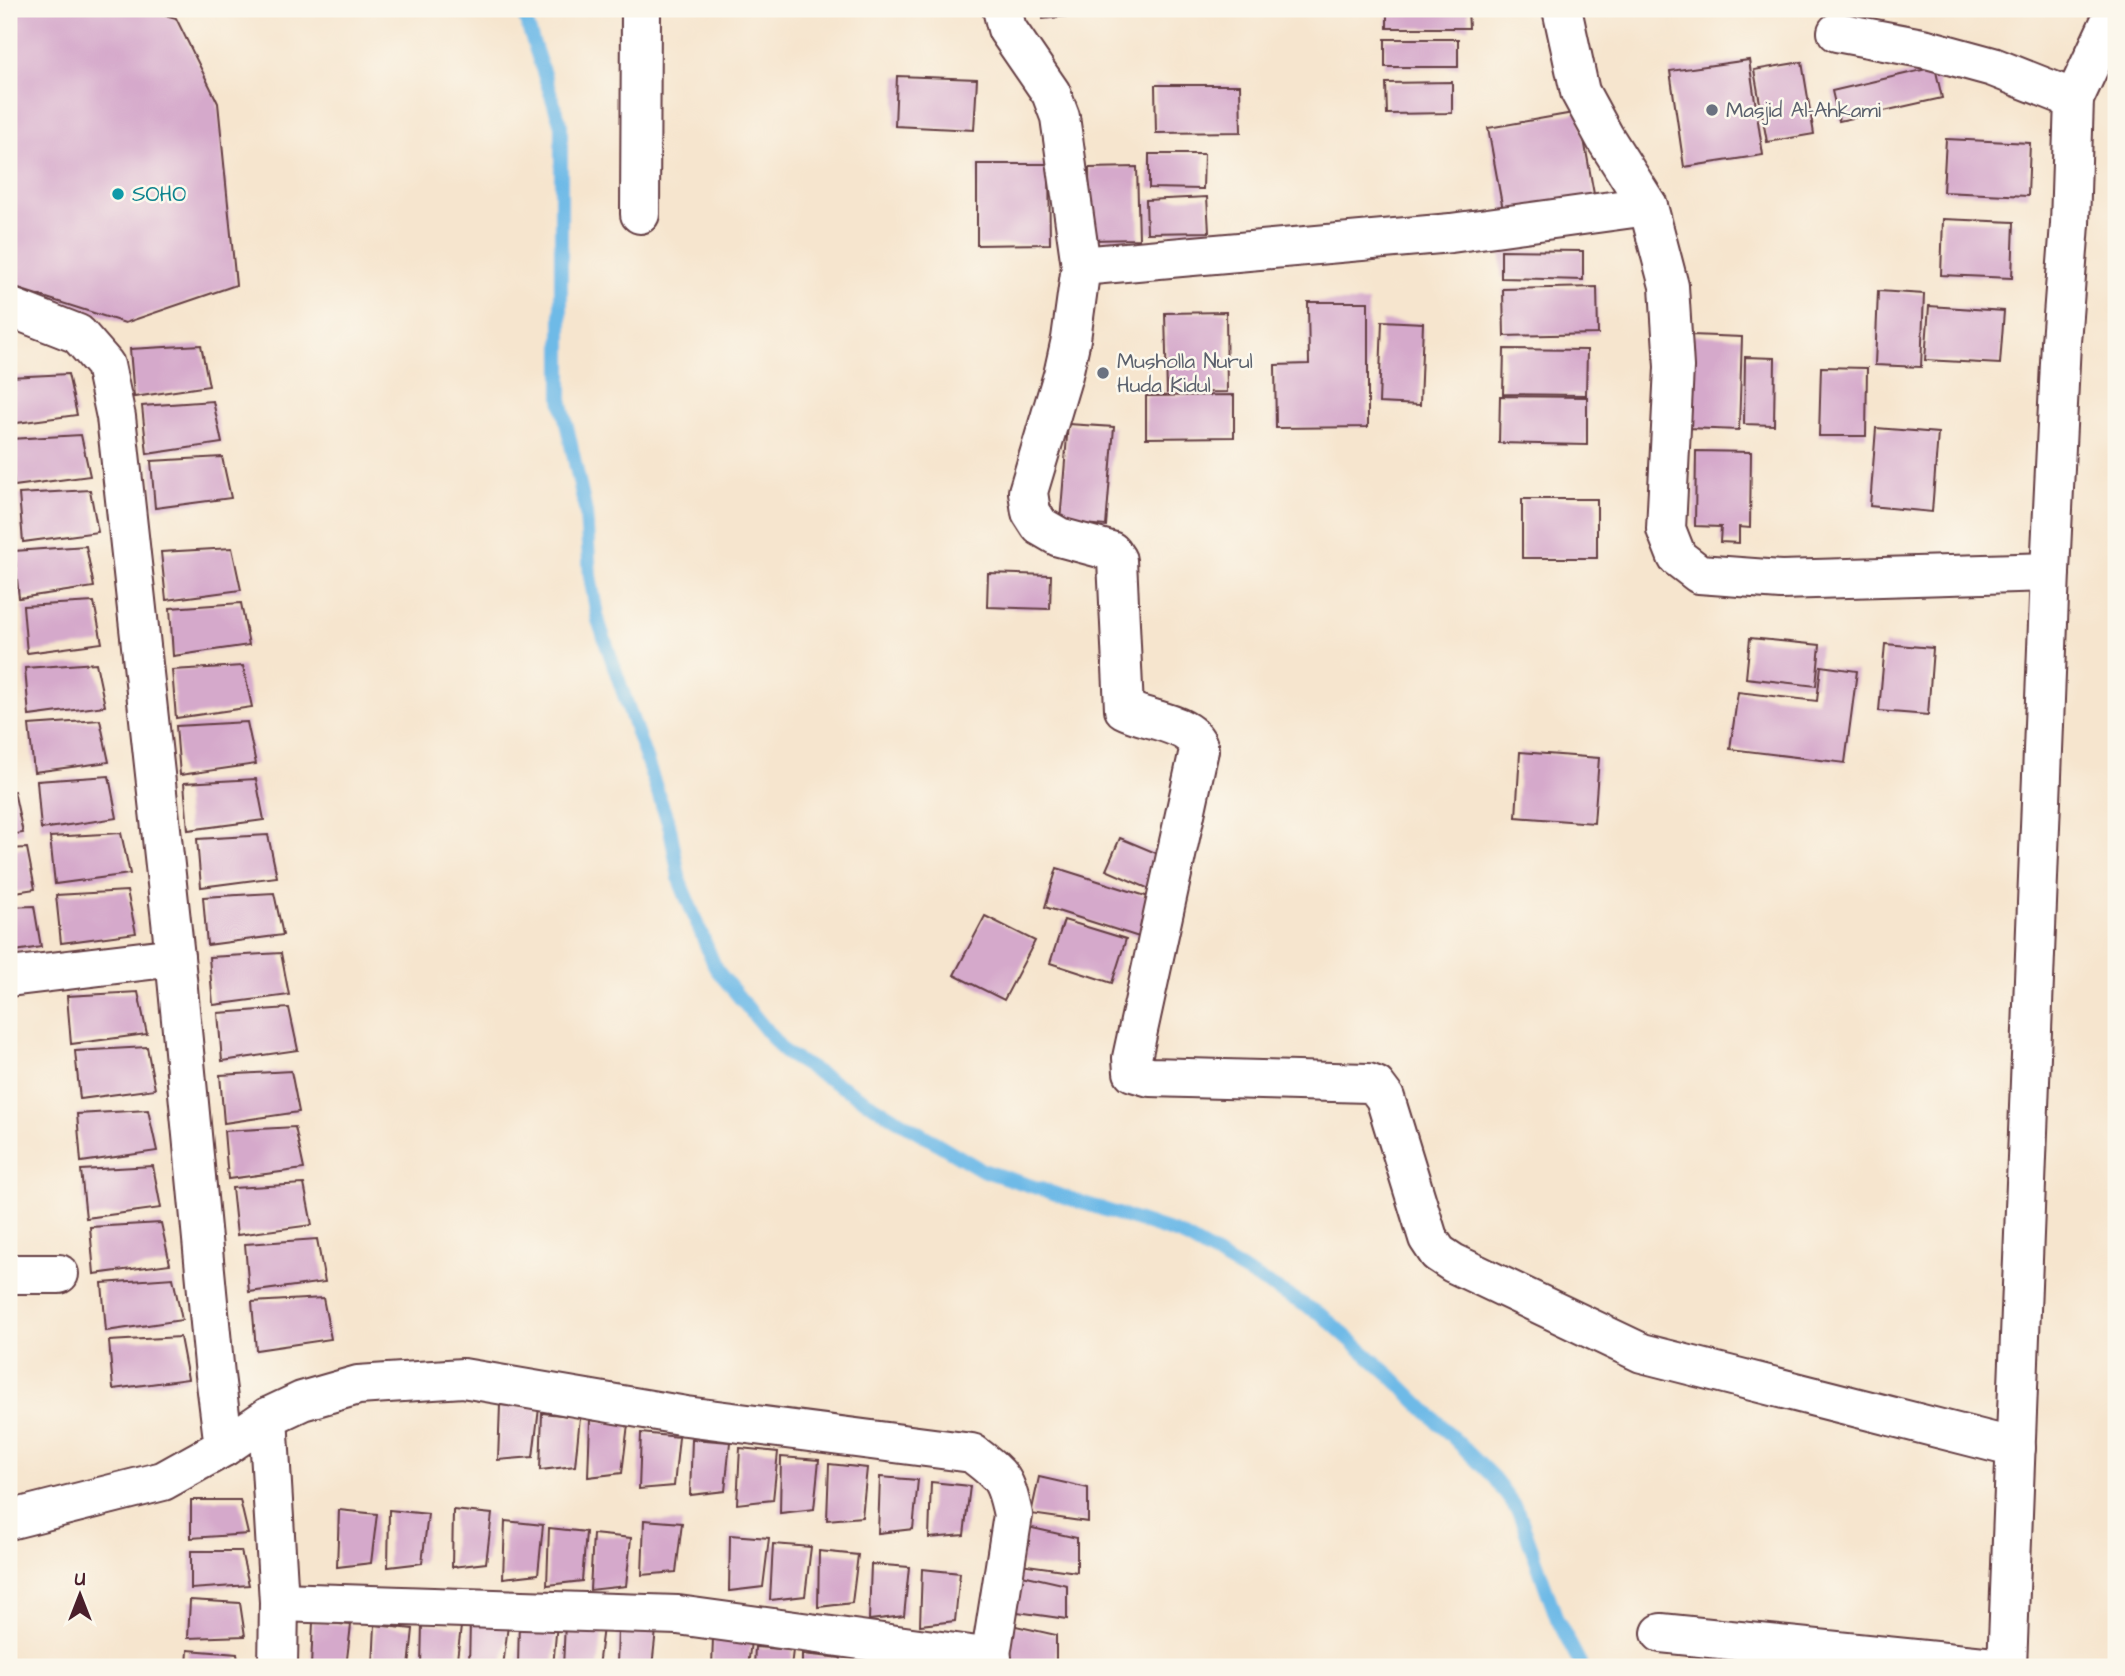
<svg xmlns="http://www.w3.org/2000/svg" width="2125" height="1676" viewBox="0 0 2125 1676" font-family="'Architects Daughter',sans-serif">
<rect width="100%" height="100%" fill="#fbf7ec"/>
<filter id="ink" filterUnits="userSpaceOnUse"><feTurbulence type="fractalNoise" baseFrequency=".0143" numOctaves="2"/><feDisplacementMap in="SourceGraphic" scale="14" xChannelSelector="R" yChannelSelector="G"/><feConvolveMatrix kernelMatrix="1 2 1 2 8 2 1 2 1" color-interpolation-filters="sRGB"/></filter>
<filter id="wash" filterUnits="userSpaceOnUse"><feTurbulence type="fractalNoise" baseFrequency=".00686" numOctaves="4" result="noise"/><feDisplacementMap in="SourceGraphic" scale="28" xChannelSelector="R" yChannelSelector="G"/><feGaussianBlur stdDeviation="1.57" result="paint"/><feColorMatrix in="noise" values="0 0 0 0 0 0 0 0 0 0 0 0 0 0 0 0 0 1.4 0 .05"/><feComposite in="paint" operator="in"/></filter>
<g filter="url(#wash)">
<rect width="100%" height="100%" fill="#f6e5ce"/>
<g fill="none" stroke-linecap="round" stroke-linejoin="round">
<polyline stroke="#6ebae7" stroke-width="14" points="522,9 561,125 561,399 586,513 590,576 598,620 670,828 680,882 716,969 785,1053 982,1170 1179,1234 1322,1315 1391,1376 1494,1478 1519,1513 1557,1619 1582,1667"/>
</g>
<g id="blocks">
<g fill="#d5a9cb">
<polygon points="9,9 143,9 176,18 218,103 236,285 125,323 9,286"/>
<polygon points="1042,9 1094,9 1095,13 1043,19"/>
<polygon points="1387,9 1468,9 1469,28 1387,28"/>
<rect x="1385" y="39" width="73" height="28"/>
<polygon points="1749,60 1763,155 1684,167 1670,71"/>
<polygon points="1802,62 1814,134 1767,142 1754,70"/>
<polygon points="1935,67 1942,98 1839,121 1832,91"/>
<polygon points="897,76 977,79 974,130 895,126"/>
<polygon points="1452,82 1452,113 1387,114 1386,83"/>
<polygon points="1155,85 1240,85 1241,132 1156,133"/>
<polygon points="1579,112 1596,205 1505,221 1488,128"/>
<polygon points="1946,139 2030,143 2028,196 1943,192"/>
<polygon points="1149,154 1204,154 1203,189 1149,188"/>
<polygon points="977,164 1049,164 1050,244 977,245"/>
<polygon points="1137,167 1139,239 1090,240 1089,168"/>
<polygon points="1207,197 1209,232 1147,233 1146,200"/>
<polygon points="1943,219 2014,222 2012,278 1941,275"/>
<polygon points="1501,250 1583,251 1583,280 1501,278"/>
<polygon points="1597,287 1598,334 1504,336 1503,289"/>
<polygon points="1878,291 1924,294 1921,367 1875,365"/>
<polygon points="1308,302 1368,302 1368,427 1276,428 1275,365 1309,364"/>
<polygon points="1929,306 2004,311 2000,364 1925,360"/>
<polygon points="1226,312 1227,392 1167,393 1165,313"/>
<polygon points="1382,321 1423,323 1420,405 1379,403"/>
<polygon points="1691,335 1742,337 1739,430 1688,428"/>
<polygon points="201,345 209,386 134,397 130,349"/>
<polygon points="1504,349 1587,350 1586,395 1503,394"/>
<polygon points="1745,357 1775,358 1774,425 1744,424"/>
<polygon points="1821,367 1867,368 1866,436 1819,436"/>
<polygon points="68,374 77,415 9,424 9,377"/>
<polygon points="1234,395 1234,437 1146,438 1146,396"/>
<polygon points="1500,396 1587,397 1587,445 1499,443"/>
<polygon points="213,401 222,443 147,454 142,406"/>
<polygon points="1068,424 1114,427 1106,526 1060,522"/>
<polygon points="1876,428 1938,433 1932,512 1870,506"/>
<polygon points="81,435 90,476 14,486 10,439"/>
<polygon points="1696,451 1751,452 1750,528 1739,527 1739,543 1720,542 1721,527 1695,526"/>
<polygon points="222,457 231,498 155,508 151,461"/>
<polygon points="90,490 98,532 23,542 19,494"/>
<rect x="1522" y="499" width="75" height="59"/>
<polygon points="86,546 94,587 19,598 14,551"/>
<polygon points="232,548 241,590 166,600 161,552"/>
<polygon points="988,573 1051,575 1050,609 987,607"/>
<polygon points="94,602 102,643 27,653 23,606"/>
<polygon points="241,603 249,645 173,656 170,608"/>
<polygon points="1750,638 1820,645 1816,686 1746,678"/>
<polygon points="1885,644 1933,648 1928,715 1879,711"/>
<polygon points="96,663 105,706 29,716 25,668"/>
<polygon points="243,666 252,707 176,718 172,670"/>
<polygon points="1821,666 1857,671 1845,763 1730,749 1738,692 1817,701"/>
<polygon points="100,720 109,762 34,772 29,725"/>
<polygon points="247,722 256,764 180,775 176,726"/>
<polygon points="1520,752 1599,758 1594,823 1516,817"/>
<polygon points="109,776 117,818 41,829 37,781"/>
<polygon points="256,779 264,820 188,830 184,783"/>
<polygon points="9,791 14,791 23,833 9,835"/>
<polygon points="121,833 130,874 55,884 50,837"/>
<polygon points="268,835 277,877 201,887 197,839"/>
<polygon points="1120,838 1168,858 1154,891 1106,870"/>
<polygon points="27,848 35,889 9,893 9,849"/>
<polygon points="1057,868 1152,898 1139,937 1045,907"/>
<polygon points="127,891 136,933 61,943 56,895"/>
<polygon points="274,893 283,935 207,945 203,897"/>
<polygon points="34,906 41,947 9,952 9,907"/>
<polygon points="985,916 1035,941 1004,1000 954,975"/>
<polygon points="1064,920 1126,939 1112,983 1050,963"/>
<polygon points="281,953 289,995 213,1005 209,957"/>
<polygon points="138,992 147,1034 71,1044 67,996"/>
<polygon points="289,1008 298,1050 222,1061 218,1013"/>
<polygon points="147,1047 155,1089 80,1099 75,1051"/>
<polygon points="291,1071 299,1112 224,1123 220,1075"/>
<polygon points="148,1110 157,1151 81,1162 77,1114"/>
<polygon points="295,1127 304,1169 228,1179 224,1131"/>
<polygon points="153,1166 161,1208 86,1218 81,1170"/>
<polygon points="304,1184 312,1225 237,1235 232,1188"/>
<polygon points="161,1223 170,1264 94,1274 90,1227"/>
<polygon points="317,1239 325,1282 249,1292 245,1244"/>
<polygon points="173,1278 182,1320 106,1331 102,1283"/>
<polygon points="323,1298 331,1339 256,1350 252,1302"/>
<polygon points="180,1337 188,1379 113,1389 109,1341"/>
<polygon points="500,1405 539,1408 533,1457 498,1460"/>
<polygon points="542,1413 580,1417 575,1466 540,1470"/>
<polygon points="590,1420 628,1424 622,1473 588,1477"/>
<polygon points="641,1433 679,1437 674,1486 639,1489"/>
<polygon points="692,1439 730,1442 725,1491 690,1495"/>
<polygon points="740,1448 778,1452 773,1500 737,1504"/>
<polygon points="781,1457 819,1460 814,1509 780,1513"/>
<polygon points="829,1464 867,1468 862,1517 827,1520"/>
<polygon points="880,1477 918,1480 913,1529 878,1533"/>
<polygon points="1039,1477 1088,1488 1088,1522 1031,1514"/>
<polygon points="931,1482 970,1486 964,1535 929,1538"/>
<polygon points="191,1500 240,1500 248,1534 191,1538"/>
<polygon points="339,1510 377,1514 371,1563 337,1567"/>
<polygon points="389,1510 428,1514 422,1563 388,1567"/>
<polygon points="453,1510 492,1514 486,1563 452,1567"/>
<polygon points="644,1520 682,1523 676,1572 642,1575"/>
<polygon points="505,1521 543,1525 538,1574 503,1578"/>
<polygon points="1028,1527 1077,1538 1077,1572 1020,1564"/>
<polygon points="549,1528 586,1532 582,1581 547,1585"/>
<polygon points="593,1534 631,1538 626,1586 590,1590"/>
<polygon points="730,1535 769,1538 763,1587 729,1591"/>
<polygon points="773,1544 811,1547 805,1596 770,1600"/>
<polygon points="191,1551 241,1551 249,1585 191,1589"/>
<polygon points="819,1551 858,1555 852,1603 818,1607"/>
<polygon points="871,1564 909,1567 904,1616 869,1620"/>
<polygon points="922,1569 960,1573 955,1621 920,1625"/>
<polygon points="1018,1574 1067,1585 1067,1619 1010,1611"/>
<polygon points="190,1600 240,1603 245,1636 188,1638"/>
<polygon points="519,1619 557,1623 553,1667 518,1667"/>
<polygon points="470,1621 508,1625 503,1667 469,1667"/>
<polygon points="313,1622 351,1625 346,1667 311,1667"/>
<polygon points="422,1623 461,1627 456,1667 421,1667"/>
<polygon points="565,1623 603,1627 598,1667 563,1667"/>
<polygon points="1007,1624 1056,1635 1056,1667 999,1661"/>
<polygon points="375,1625 413,1629 409,1667 373,1667"/>
<polygon points="618,1627 656,1630 652,1667 617,1667"/>
<polygon points="713,1637 751,1641 748,1667 712,1667"/>
<polygon points="755,1647 793,1650 791,1667 754,1667"/>
<polygon points="188,1650 237,1654 239,1667 187,1667"/>
<polygon points="802,1654 841,1658 840,1667 802,1667"/>
</g>
</g>
</g>
<g filter="url(#ink)">
<use href="#blocks" fill-opacity="0" stroke="#643d43" stroke-width="2"/>
<g fill="none" stroke-linecap="round" stroke-linejoin="round">
<g stroke="#643d43" stroke-width="42">
<g id="street">
<path d="M1002,9L1007,29L1051,93L1060,117L1081,266L1071,339L1063,375L1028,492L1031,512L1040,526L1059,537L1111,551L1117,560L1124,709C1146,721 1195,722 1199,750L1132,1058L1133,1072L1150,1077L1368,1083L1376,1086L1385,1098L1428,1238L1438,1253L1453,1263L1642,1353L2016,1448"/>
<polyline points="1562,9 1580,92 1605,138 1648,206 1669,286 1674,367 1666,529 1677,557 1699,574 1781,580 2050,572"/>
<polyline points="1837,32 1927,49 1993,67 2074,99"/>
<polyline points="640,214 641,9"/>
<polyline points="1081,266 1451,233 1648,206"/>
<polyline points="9,307 78,334 105,365 116,417 175,957 215,1375 224,1447 163,1481 9,1520"/>
<polyline points="9,977 175,957"/>
<polyline points="9,1274 59,1274"/>
<polyline points="268,1417 279,1602 278,1667"/>
<path d="M224,1447L268,1417L302,1401L358,1385L463,1378L686,1416L972,1453C1002,1476 1005,1477 1013,1515L989,1667"/>
<polyline points="279,1602 678,1615 992,1658"/>
<polyline points="1661,1633 1994,1667"/>
<polyline points="2007,1667 2050,572 2061,342 2070,224 2074,99 2116,9"/>
</g>
</g>
<use href="#street" stroke="#fff" stroke-width="38"/>
</g>
</g>
<g fill="#6b7280" stroke="#fbf7ec" stroke-width="2.5">
<circle cx="1712" cy="110" r="7"/>
<circle cx="1103" cy="373" r="7"/>
</g>
<circle fill="#0f9aa8" stroke="#fbf7ec" stroke-width="2.5" cx="118" cy="194" r="7"/>
<g text-anchor="middle" stroke-width="5" stroke-linejoin="round" paint-order="stroke">
<g font-size="21" fill="#5b616d" stroke="#fbf7ec" text-anchor="start">
<text x="1726" y="117">Masjid Al-Ahkami</text>
<text x="1117" y="368">Musholla Nurul<tspan x="1117" dy="24">Huda Kidul</tspan></text>
</g>
<g font-size="21" fill="#0d838f" stroke="#fbf7ec" text-anchor="start">
<text x="132" y="201">SOHO</text>
</g>
</g>
<rect width="2125" height="1676" fill="none" stroke="#fbf7ec" stroke-width="35"/>
<g transform="translate(80 1595)" stroke="#fbf7ec" stroke-width="5" paint-order="stroke">
<path d="M0-5L12 26L0 18L-12 26Z" fill="#4a1f2b"/>
<text y="-10" font-size="19" font-weight="bold" text-anchor="middle" fill="#4a1f2b">U</text>
</g>
</svg>
